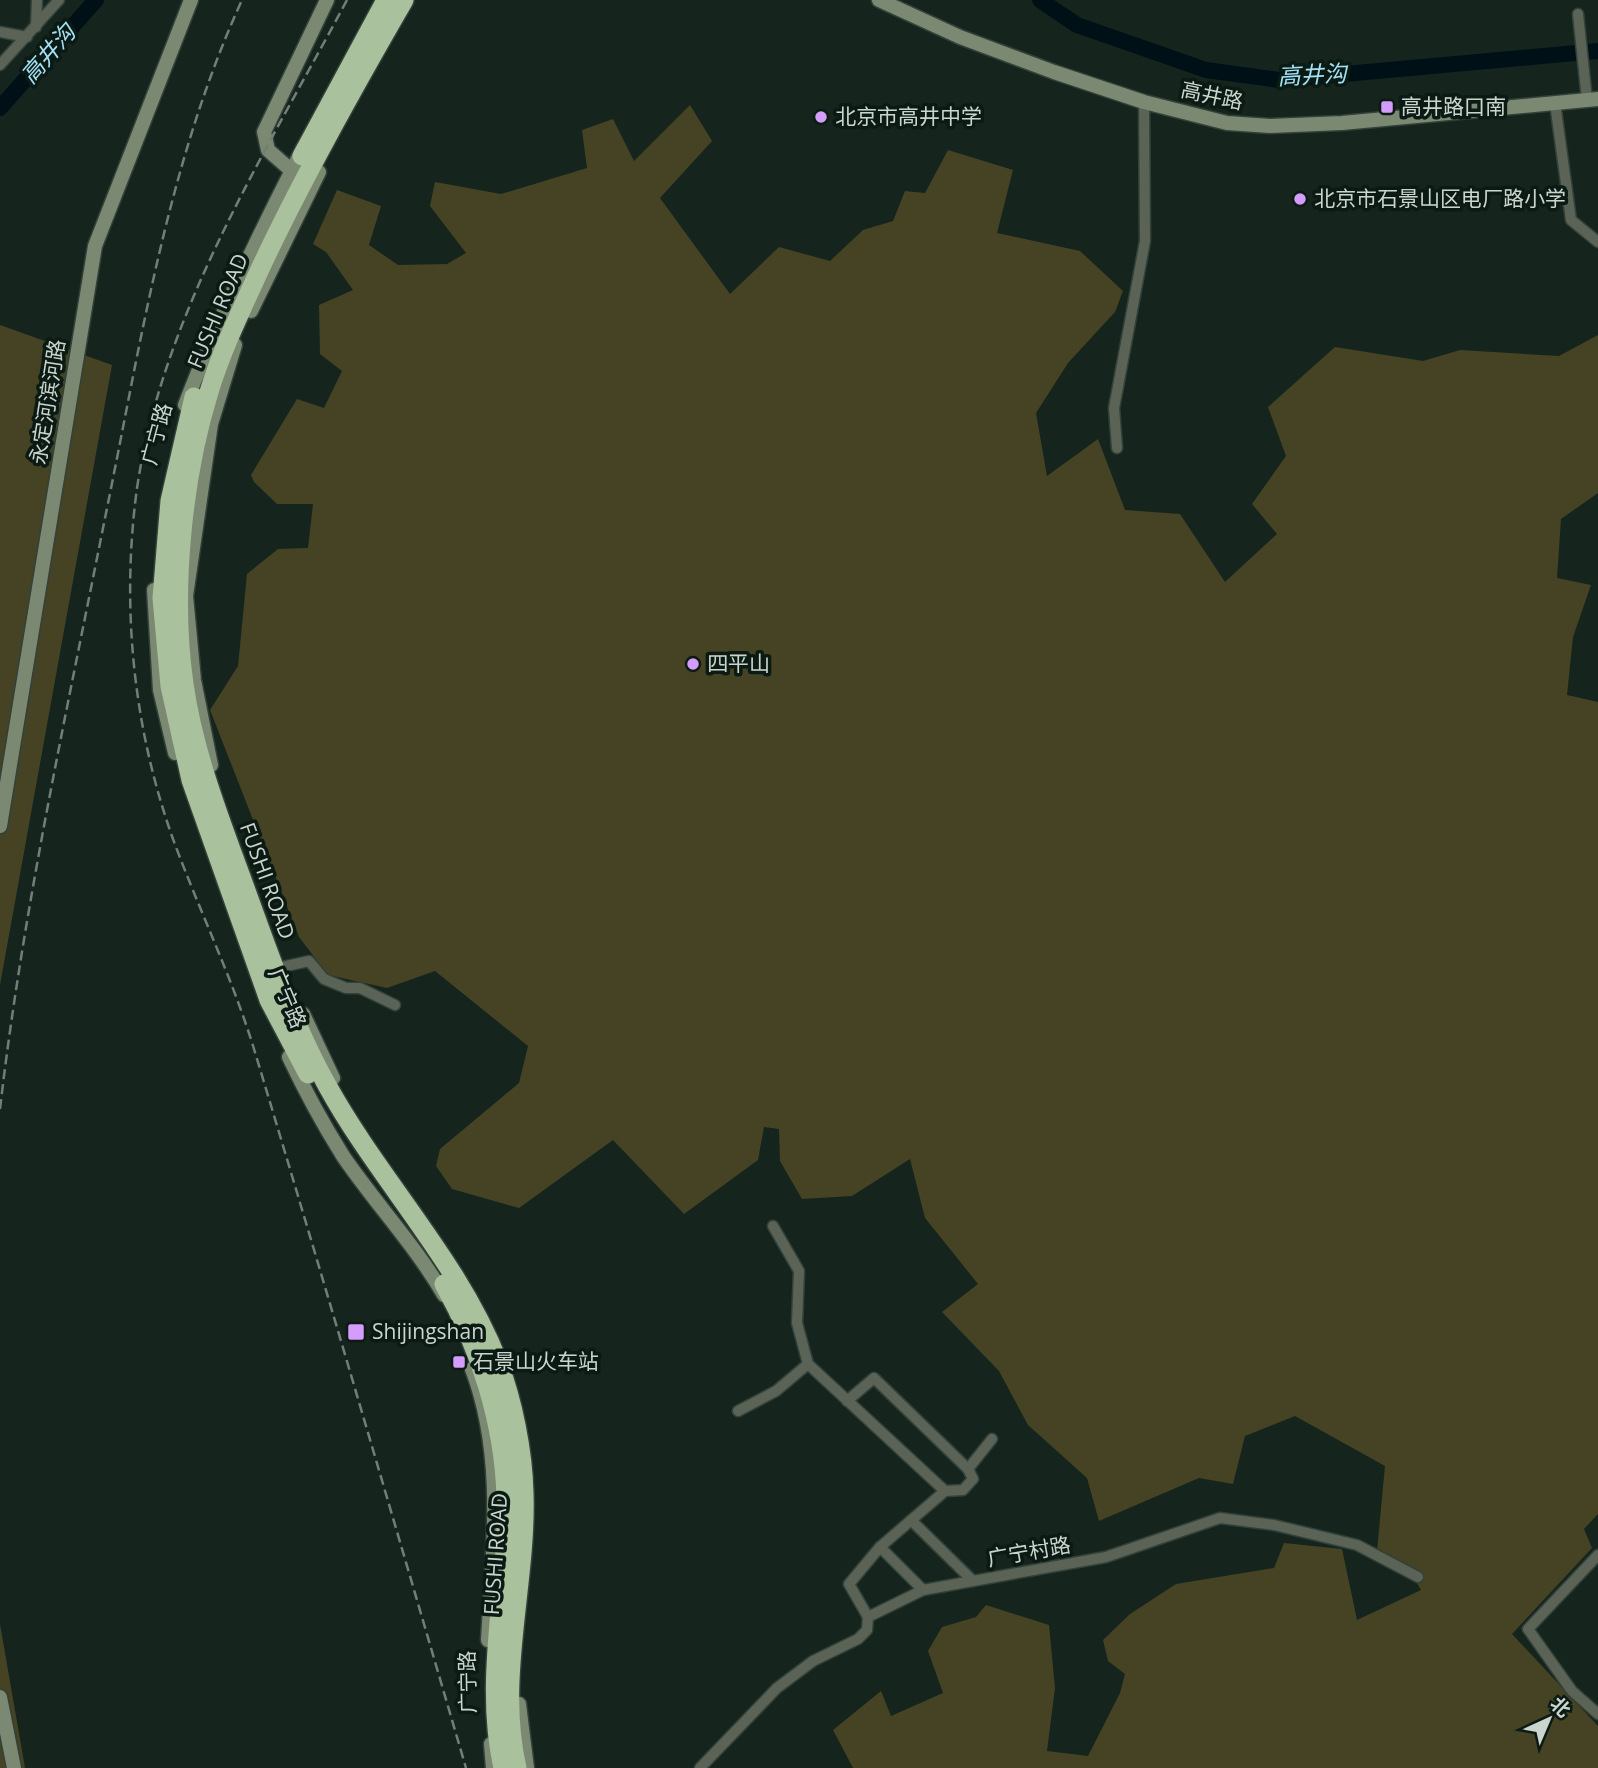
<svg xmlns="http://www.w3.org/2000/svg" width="1598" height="1768" viewBox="0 0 1598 1768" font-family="'Open Sans','Noto Sans SC',sans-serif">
<rect width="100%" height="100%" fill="#15251d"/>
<g fill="#454324">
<polygon points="690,105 712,141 660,198 730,294 779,247 830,261 863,230 893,221 905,191 925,193 948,150 1013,170 997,233 1080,251 1123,291 1115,312 1068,363 1036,413 1047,476 1098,439 1125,510 1180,514 1225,582 1277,534 1252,504 1286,456 1268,407 1335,347 1423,361 1460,350 1559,356 1598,335 1598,493 1561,519 1557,578 1591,585 1573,637 1567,695 1598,702 1598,1514 1584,1529 1592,1548 1512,1634 1598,1726 1598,1768 853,1768 833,1730 881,1691 891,1716 943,1693 928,1651 942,1627 976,1617 986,1605 1049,1625 1055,1688 1047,1751 1088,1756 1120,1693 1125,1674 1108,1661 1103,1640 1130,1614 1176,1584 1274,1568 1284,1543 1342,1549 1357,1620 1421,1590 1408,1568 1377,1551 1385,1466 1295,1416 1245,1436 1233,1484 1199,1478 1099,1521 1087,1478 1028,1425 999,1371 942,1312 978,1284 925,1218 910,1159 852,1196 802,1199 780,1161 779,1129 764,1127 758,1160 684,1214 613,1140 519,1208 452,1189 436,1166 440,1149 519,1083 528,1046 435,971 387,988 328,975 299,937 210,710 238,666 247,574 278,549 308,548 313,504 277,504 254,482 251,475 297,399 324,408 342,371 320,354 319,305 353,290 326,252 313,244 337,190 381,206 369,245 398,265 447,264 466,253 430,206 435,182 501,194 587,168 582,130 613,119 634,161"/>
<polygon points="0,325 112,365 0,985"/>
<polygon points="0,1624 25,1768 0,1768"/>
</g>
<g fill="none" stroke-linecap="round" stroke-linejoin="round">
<g stroke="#001017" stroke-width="16">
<polyline points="1040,0 1077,25 1206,70 1279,80 1598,51"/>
<polyline points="0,108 96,0"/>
</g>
<g stroke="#324139" stroke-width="13">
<g id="street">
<polyline points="1578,14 1587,100"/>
<polyline points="36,27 37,0"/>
<polyline points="0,32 27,37"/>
<polyline points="0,65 59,0"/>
<polyline points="1555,103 1571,220 1598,242"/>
<polyline points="1117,448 1114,408 1145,241 1144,102"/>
<polyline points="282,967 309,961 324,979 346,988 360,988 395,1005"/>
<polyline points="808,1364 945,1491"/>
<polyline points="847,1401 874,1378 968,1469"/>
<polyline points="738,1411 776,1391 808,1364 797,1323 799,1271 773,1226"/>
<polyline points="911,1520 973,1581"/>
<polyline points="880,1547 923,1590"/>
<polyline points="1598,1555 1528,1629 1572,1691 1598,1714"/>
<polyline points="868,1617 923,1590 1106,1557 1220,1518 1274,1525 1357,1545 1418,1577"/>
<polyline points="868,1617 849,1584 880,1547 945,1491 963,1490 973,1479 968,1469 992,1439"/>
<polyline points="700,1768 777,1688 813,1661 858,1639 867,1630 868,1617"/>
</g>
</g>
<g stroke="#324139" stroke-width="17">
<g id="secondary">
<polyline points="879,0 960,37 1054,72 1144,102 1227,123 1270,126 1342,123 1598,99"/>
<polyline points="292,171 268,150 264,132 327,0"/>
<polyline points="251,311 319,172"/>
<path d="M185,405C219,316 260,232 304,147"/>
<polyline points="154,590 160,690 175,753"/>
<polyline points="211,765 194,680 186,596 211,424 235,345"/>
<polyline points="0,826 95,246 191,0"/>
<polyline points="303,1014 333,1078"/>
<path d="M289,1057C305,1091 323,1124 343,1156C375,1203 415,1245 444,1295"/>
<path d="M472,1369C505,1456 493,1550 488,1640"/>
<polyline points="0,1697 14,1768"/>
<polyline points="519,1704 527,1768"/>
<polyline points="491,1744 493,1768"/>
</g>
</g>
<g stroke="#324139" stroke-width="22">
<g id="highway">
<path d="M404,0C353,88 303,177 260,269C242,309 222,349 209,392C182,479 171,594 184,684C194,754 220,819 244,885C269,953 292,1023 328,1087C380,1181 459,1261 498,1362C513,1401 523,1451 524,1493C527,1584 496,1677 517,1768"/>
<polyline points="302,156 386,0"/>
<polyline points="194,397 170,501 162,598 170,686 191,780 269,1000 308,1074"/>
<path d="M444,1284C480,1348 504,1423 506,1497C509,1587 483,1678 503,1768"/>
</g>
</g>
<use href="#street" stroke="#5a6355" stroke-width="10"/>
<use href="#secondary" stroke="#7b8972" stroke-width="14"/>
<use href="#highway" stroke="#aac19d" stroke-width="19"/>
<g stroke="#727f78" stroke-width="2.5" stroke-dasharray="10 5" stroke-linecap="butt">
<path d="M347,0C265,154 163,313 137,488C121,606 133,727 173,839C199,910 232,977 254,1049C326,1288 396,1528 466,1768"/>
<path d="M0,1109C23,910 66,715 105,518C141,343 167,164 242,0"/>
</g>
</g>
<g fill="#d49cfb" stroke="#0b1b14" stroke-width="2.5">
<rect x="1380" y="100" width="14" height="14" rx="3.5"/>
<circle cx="821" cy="117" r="7"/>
<circle cx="1300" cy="199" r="7"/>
<circle cx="693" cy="664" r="7"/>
<rect x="347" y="1323" width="18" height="18" rx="3.5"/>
<rect x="452" y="1355" width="14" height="14" rx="3.5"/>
</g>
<g text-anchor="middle" stroke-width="7" stroke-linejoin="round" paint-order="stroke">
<g font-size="21" fill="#cbd5cf" stroke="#0b1b14">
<text transform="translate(1212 96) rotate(12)" y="7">高井路</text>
<text transform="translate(218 311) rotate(-67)" y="7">FUSHI ROAD</text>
<text transform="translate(48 402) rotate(-81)" y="7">永定河滨河路</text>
<text transform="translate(157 434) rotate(-75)" y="7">广宁路</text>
<text transform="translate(267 881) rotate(70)" y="7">FUSHI ROAD</text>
<text transform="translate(287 998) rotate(67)" y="7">广宁路</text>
<text transform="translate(1029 1552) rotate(-10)" y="7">广宁村路</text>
<text transform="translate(496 1554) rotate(-86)" y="7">FUSHI ROAD</text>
<text transform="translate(468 1682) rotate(-91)" y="7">广宁路</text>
</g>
<g font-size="21" fill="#cbd5cf" stroke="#0b1b14" text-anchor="start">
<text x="1401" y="114">高井路口南</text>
<text x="835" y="124">北京市高井中学</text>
<text x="1314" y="206">北京市石景山区电厂路小学</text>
<text x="707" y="671">四平山</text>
<text x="372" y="1339">Shijingshan</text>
<text x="473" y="1369">石景山火车站</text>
</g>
<g font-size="23" font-style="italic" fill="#a4e1f7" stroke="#0b1b14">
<text transform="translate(48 54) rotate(-49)" y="8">高井沟</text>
<text transform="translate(1312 75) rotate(-3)" y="8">高井沟</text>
</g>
</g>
<g transform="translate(1549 1719) rotate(44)" stroke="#0b1b14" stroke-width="5" paint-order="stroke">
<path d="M0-5L12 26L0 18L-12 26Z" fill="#cbd5cf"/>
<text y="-10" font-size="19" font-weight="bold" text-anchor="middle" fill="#cbd5cf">北</text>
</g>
</svg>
